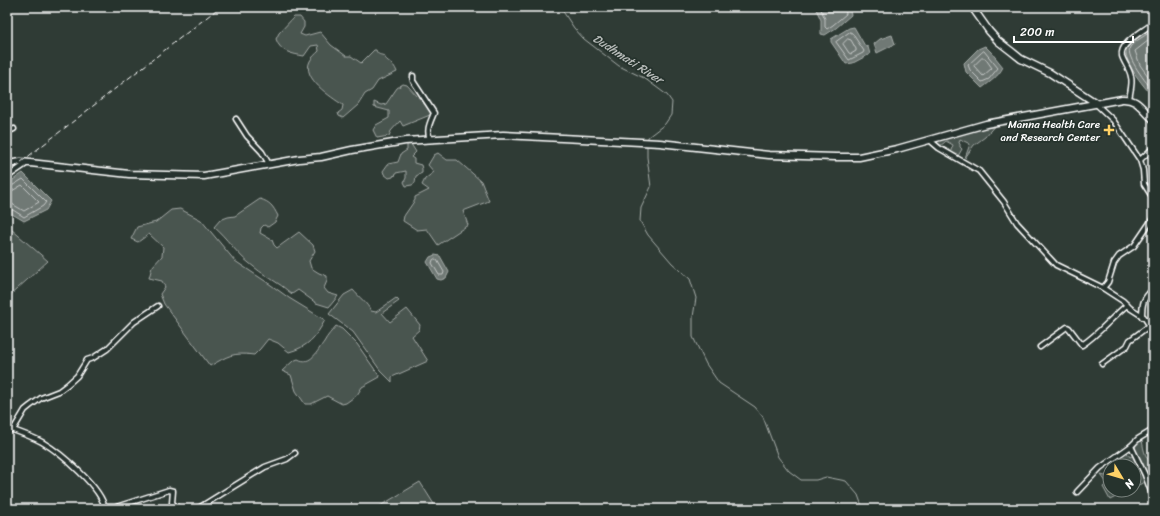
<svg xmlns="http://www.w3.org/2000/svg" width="1160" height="516" viewBox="0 0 1160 516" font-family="Sriracha,sans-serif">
<rect width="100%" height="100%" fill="#2f3b35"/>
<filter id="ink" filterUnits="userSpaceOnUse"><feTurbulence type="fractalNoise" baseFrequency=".025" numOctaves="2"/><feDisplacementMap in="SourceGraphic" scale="8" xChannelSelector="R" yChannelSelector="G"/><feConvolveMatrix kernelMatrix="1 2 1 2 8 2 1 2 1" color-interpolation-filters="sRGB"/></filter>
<g filter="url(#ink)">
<g fill="#4a544f" stroke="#a4aaa7">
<path d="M294,17H300L304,22V27L300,34L305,36L320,32L331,45L342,53L346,56H351L361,63L374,50H376C378,56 381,54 384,56C387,63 393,61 397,72L378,81L372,90L365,94L358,105L343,118L339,116L338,113L342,110L343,105C331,97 301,78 310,61C312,57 316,54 319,51L318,45L311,46L304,56C292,54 280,52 276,39L279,33Z"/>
<polygon points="403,84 407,85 431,111 430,115 403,126 400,121 391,131 389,136 377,138 373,130 376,125 389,118 389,111 374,107 374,102 381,105 386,104 397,88"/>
<polygon points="996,124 985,137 974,145 965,158 970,144 960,139 959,143 960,144 960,147 962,149 958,156 950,153 953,145 946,141 938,148 934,144 936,140"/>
<polygon points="407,144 411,144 416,152 411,157 414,159 414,163 421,165 422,169 422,173 416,176 415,183 412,185 406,186 404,182 406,178 406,171 396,173 395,176 394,175 393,177 389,178 384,174 383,171 388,164 398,162 401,154 407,150"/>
<polygon points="438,153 447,160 457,160 481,181 489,201 463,211 468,225 438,245 427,229 417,230 403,221 404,216 415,200 415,197 429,190 422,185 425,179 434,172 428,165 434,155"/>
<path d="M260,199C270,202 273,206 278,216L275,222L268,227L264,225L261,228L260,233L272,240L274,245L277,248L299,232L313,245L315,251L309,261L311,268L319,273L327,276V281L324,288L328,293L338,296L329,307L316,303L298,290L292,294C279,282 262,275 249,263C236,253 227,238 214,227L220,220L228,217L235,216Z"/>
<path d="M180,209L201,220L235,261L271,285L289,298L325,320C316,337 308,347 289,352L278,343L268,339L260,349L254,355C232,352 228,356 210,366L164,304L160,294L165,287L162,281L149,278L152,267L162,256L163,247L149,234L138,242L131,239L137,227L156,222L171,210Z"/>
<polygon points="11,229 48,261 7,298 7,232"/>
<path d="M353,290C359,297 367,303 371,311L376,312L396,298L399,301L382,313L390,322L407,309L420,325L419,330L412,336L428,361L392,377V382L380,370L353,332L329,314L344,295Z"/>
<path d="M336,326L342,329L357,344L380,377L362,387L357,395L346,403L342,404L327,396L311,404H305L296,391L291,375L282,371L293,361L298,359C311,366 317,351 324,342C327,336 332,331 336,326Z"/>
<path d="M1142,440C1144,452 1145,457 1153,466V491L1135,450L1136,444Z"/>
<path d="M1126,451L1130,457L1134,455C1139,463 1144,472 1145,482L1134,487V466H1115L1112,462Z"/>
<polygon points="1110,468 1110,490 1129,490 1110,500 1103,487 1107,483 1101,475 1105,476 1109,474 1107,471"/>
<polygon points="420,482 437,509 375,509"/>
</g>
<g fill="#707975" stroke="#a9afac">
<polygon points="815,7 849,7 851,15 836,28 825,35 821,34 821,20"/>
<path d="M1153,25V97C1144,86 1119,59 1128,44Z"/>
<polygon points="854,27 865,46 868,47 870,54 853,63 846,64 831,42 831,39 849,28"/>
<polygon points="892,35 895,44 877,53 874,44 880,39"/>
<path d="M985,46L991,52L1003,67C999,76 990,82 982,88L966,72L964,63L978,49Z"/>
<polygon points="23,173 51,201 46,210 24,221 7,211 7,184"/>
<polygon points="435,255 440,256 449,272 446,278 441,280 437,279 427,262 430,257"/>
</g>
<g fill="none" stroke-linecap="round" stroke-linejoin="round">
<g stroke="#c6c9c8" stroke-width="1">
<polyline points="820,7 825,19 825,27 827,29 833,25 846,14 845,7"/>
<path d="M1153,30C1148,34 1133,42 1130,47C1125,57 1147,83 1153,91"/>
<polygon points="850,32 852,33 864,51 863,53 849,60 836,42"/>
<polyline points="1153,37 1135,51 1140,65 1153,83"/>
<polygon points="848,39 851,40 856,49 856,51 851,54 849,53 843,44"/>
<polygon points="984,51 998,68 989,79 982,82 970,70 968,65 981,53"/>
<polygon points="982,58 985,58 992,68 983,76 974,66"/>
<polyline points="7,187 10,187 23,179 46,202 43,206 24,217 13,210 7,208"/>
<polyline points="7,192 12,191 22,185 39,202 24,211 12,204 7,203"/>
<polygon points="435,259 437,260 444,272 443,275 439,275 432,263 433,260"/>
</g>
<g stroke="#a9afac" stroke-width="1">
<polyline points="560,7 574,28 584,39 619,66 644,78 667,95 672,102 671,115 665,124 648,137 648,139"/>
<polyline points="647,144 647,157 651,187 641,208 640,221 648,235 672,263 690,279 696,298 693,317 693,337 706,364 719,383 755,407 763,417 778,457 789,471 801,480 816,480 826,477 846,481 858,495 862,506 861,509"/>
</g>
<g stroke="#fff" stroke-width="7">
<g id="street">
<path d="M413,76V81L434,113C430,123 426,129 430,140"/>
<path d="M1129,99C1130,92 1133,83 1131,77C1130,69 1124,63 1122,56C1119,43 1144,31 1153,23"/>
<polyline points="1096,104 1113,120 1140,160 1143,170 1144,184 1153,198"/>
<polyline points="236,119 247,136 262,152 269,164"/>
<polyline points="7,132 14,129"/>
<polyline points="932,139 932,142 939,148 979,171 1004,202 1017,223 1056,265 1103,288 1123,301 1130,308 1144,317 1153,331"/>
<polyline points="1140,160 1153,148"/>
<polyline points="7,177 26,164"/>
<polyline points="1103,288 1108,282 1114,263 1119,256 1134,246 1153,218"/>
<path d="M1142,317C1142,303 1143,299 1153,289"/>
<path d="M1040,347L1067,327L1069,328L1082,345C1099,334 1111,318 1127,305"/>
<polyline points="1102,364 1127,346 1130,340 1149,326"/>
<path d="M7,428C19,432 31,436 42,442C61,453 102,488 105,509"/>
<polyline points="13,430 25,410 30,406 41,398 59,391 67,385 77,376 87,360 93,358 107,349 134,322 158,306"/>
<polyline points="1131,446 1145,475 1153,497"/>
<polyline points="1077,492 1100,468 1131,446 1138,439 1153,430"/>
<polyline points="110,509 169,490 173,491 172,503 179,509"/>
<polyline points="197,509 265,467 287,459 295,453"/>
</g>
</g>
<g stroke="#fff" stroke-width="9">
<g id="secondary">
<polyline points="972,7 989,31 998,41 1011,51 1021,59 1050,73 1096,103"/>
<path d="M7,164L21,162L129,174L204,176L299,159L321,157L352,150L405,141L503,135L660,143L769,155L836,157H859L897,149L986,124L1122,99C1138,98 1142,110 1153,119"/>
</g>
</g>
<use href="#street" stroke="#26332d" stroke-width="4"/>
<use href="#secondary" stroke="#26332d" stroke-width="6"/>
<polyline stroke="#fff" stroke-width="1" stroke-dasharray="6 3" stroke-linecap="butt" points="7,173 220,7"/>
</g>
</g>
<path fill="#ffd166" stroke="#26332d" stroke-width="1.5" d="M1107 124h4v4h4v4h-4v4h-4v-4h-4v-4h4z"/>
<g text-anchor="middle" stroke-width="3.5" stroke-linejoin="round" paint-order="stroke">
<g font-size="11" fill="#fff" stroke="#26332d" text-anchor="end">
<text x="1100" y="128">Manna Health Care<tspan x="1100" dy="13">and Research Center</tspan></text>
</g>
<g font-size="12" font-style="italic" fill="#b8bcba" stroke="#26332d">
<text transform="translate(628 59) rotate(33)" y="4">Dudhmati River</text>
</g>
</g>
<rect width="1160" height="516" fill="none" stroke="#26332d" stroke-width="24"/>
<rect x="12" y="12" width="1136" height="492" fill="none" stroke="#fff" stroke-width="1.5" filter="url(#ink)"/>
<g transform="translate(1122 478) rotate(128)"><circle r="19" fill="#26332d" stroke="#7d8581"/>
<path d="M0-3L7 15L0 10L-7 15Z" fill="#ffd166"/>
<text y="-6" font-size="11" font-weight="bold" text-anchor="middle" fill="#ffffff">N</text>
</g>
<path d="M1014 36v6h119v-6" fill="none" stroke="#ffffff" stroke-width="2"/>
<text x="1020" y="36" font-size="12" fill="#ffffff" stroke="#26332d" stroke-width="3" paint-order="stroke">200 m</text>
</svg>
